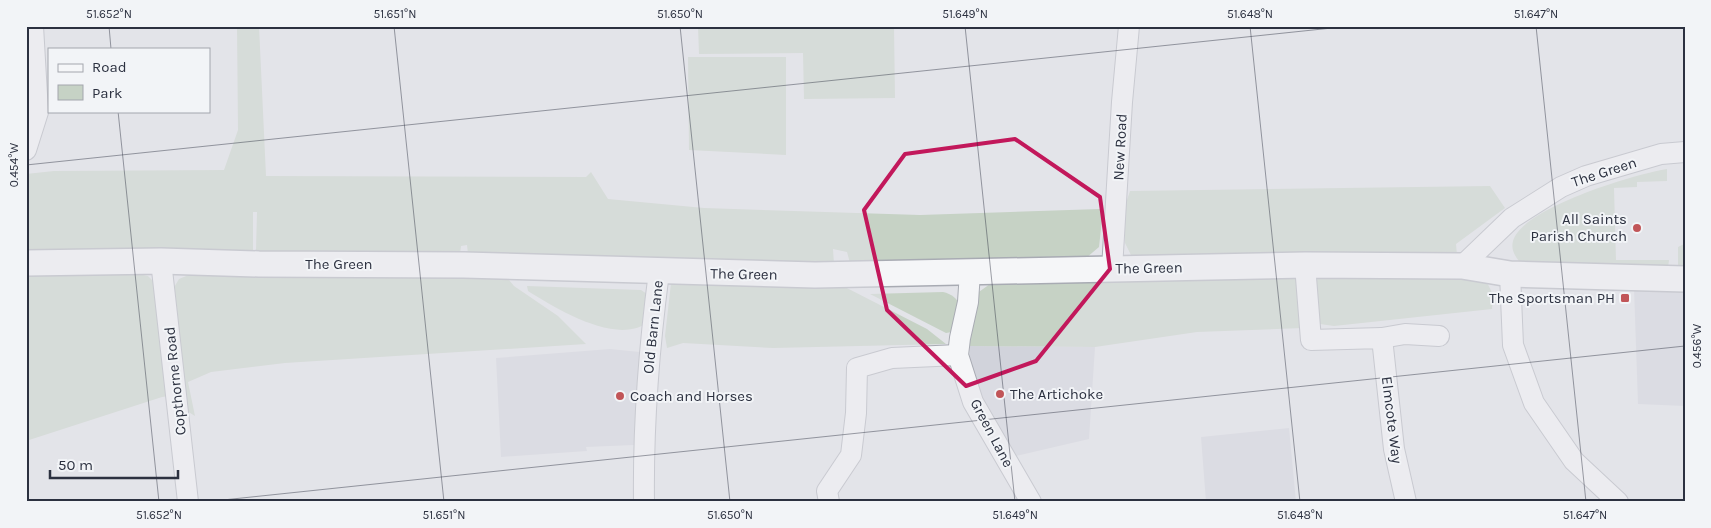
<svg xmlns="http://www.w3.org/2000/svg" width="1711" height="528" viewBox="0 0 1711 528" font-family="Karla,sans-serif">
<rect width="100%" height="100%" fill="#e3e4e9"/>
<g fill="#d1d3db">
<polygon points="1634,288 1685,291 1685,406 1638,404"/>
<polygon points="970,346 1095,347 1089,439 1012,457 991,429 969,362"/>
<polygon points="610,349 640,352 634,445 586,447 587,451 501,457 496,358"/>
<polygon points="1289,428 1296,502 1206,502 1201,437"/>
</g>
<g fill="#c6d2c5">
<polygon points="237,26 259,26 266,176 586,177 591,172 608,199 704,208 920,215 1100,209 1103,211 1099,247 1086,258 850,263 847,252 833,249 834,264 468,254 467,245 461,246 460,254 260,253 256,250 257,212 253,212 253,250 248,253 26,255 26,174 54,171 224,170 238,130"/>
<polygon points="698,26 894,26 895,98 804,99 803,53 699,54"/>
<polygon points="688,57 786,57 786,155 689,150"/>
<path d="M1667,169V181L1637,182V187L1614,188L1616,260H1669L1668,268H1525C1518,260 1510,252 1513,241C1522,208 1635,174 1667,169Z"/>
<polygon points="1490,186 1505,208 1456,244 1457,255 1146,261 1131,255 1125,243 1125,206 1130,191"/>
<polygon points="1685,240 1685,268 1678,268 1678,247 1684,244"/>
<polygon points="26,274 139,274 148,276 157,285 169,396 162,397 26,441"/>
<polygon points="191,274 499,276 509,280 514,286 558,316 586,344 285,363 211,372 188,382 195,416 187,411 173,289 179,279"/>
<polygon points="1295,277 1300,279 1303,328 1197,332 1095,347 970,346 970,325 976,294 990,284"/>
<path d="M1320,277H1460L1486,282C1493,291 1493,298 1492,309L1334,326L1320,324L1317,317L1315,281Z"/>
<polygon points="671,283 839,284 927,329 946,344 773,348 683,343 667,348 665,336"/>
<path d="M527,286L641,290L647,294L645,324C614,344 555,308 528,291Z"/>
<path d="M943,292C952,294 956,298 961,306L952,332L946,333L870,294Z"/>
</g>
<g fill="none" stroke-linecap="round" stroke-linejoin="round">
<g stroke="#a8abb3" stroke-width="22">
<g id="minor">
<polyline points="26,150 38,112 33,26"/>
<polyline points="161,261 188,502"/>
<polyline points="1305,265 1311,340 1382,338 1394,449 1406,502"/>
<polyline points="1462,266 1512,218 1561,187 1586,176 1661,154 1685,152"/>
<polyline points="1112,269 1122,102 1129,26"/>
<polyline points="970,272 968,302 960,338 958,355 973,402 1031,502"/>
<polyline points="1510,274 1513,345 1534,403 1574,461 1618,502"/>
<polyline points="1382,338 1405,334 1439,336"/>
<path d="M644,502C643,425 649,348 659,272"/>
<polyline points="829,502 827,491 851,455 856,413 857,368 892,358 958,355"/>
</g>
</g>
<g stroke="#a8abb3" stroke-width="28">
<polyline id="tertiary" points="26,263 161,261 259,264 464,265 815,275 1305,265 1462,266 1510,274 1685,279"/>
</g>
<use href="#minor" stroke="#f5f6f8" stroke-width="20"/>
<use href="#tertiary" stroke="#f5f6f8" stroke-width="25"/>
</g>
<path d="M0 0H1711V528H0ZM1015,139L1100,197L1110,269L1036,361L966,386L887,310L864,210L905,154Z" fill="#e3e4e9" fill-opacity=".55" fill-rule="evenodd"/>
<path fill="none" stroke="#c2185b" stroke-width="4" stroke-linejoin="round" d="M1015,139L1100,197L1110,269L1036,361L966,386L887,310L864,210L905,154Z"/>
<path fill="none" stroke="#2c3140" stroke-width="1" stroke-opacity="0.45" d="M109,26L111,49M394,26L444,502M680,26L730,502M965,26L1015,502M1250,26L1300,502M1536,26L1586,502M118,111L159,502M26,165L1351,26M204,502L1685,346"/>
<g fill="#c15558" stroke="#f2f4f7" stroke-width="2">
<circle cx="1637" cy="228" r="5"/>
<rect x="1620" y="293" width="10" height="10" rx="2.5"/>
<circle cx="1000" cy="394" r="5"/>
<circle cx="620" cy="396" r="5"/>
</g>
<g text-anchor="middle" stroke-width="4" stroke-linejoin="round" paint-order="stroke">
<g font-size="15" fill="#2c3140" stroke="#f2f4f7">
<text transform="translate(1120 147) rotate(-87)" y="5">New Road</text>
<text transform="translate(1604 172) rotate(-18)" y="5">The Green</text>
<text x="339" y="269">The Green</text>
<text transform="translate(1149 268) rotate(-1)" y="5">The Green</text>
<text transform="translate(744 274) rotate(1)" y="5">The Green</text>
<text transform="translate(653 327) rotate(-84)" y="5">Old Barn Lane</text>
<text transform="translate(175 381) rotate(-96)" y="5">Copthorne Road</text>
<text transform="translate(1392 420) rotate(83)" y="5">Elmcote Way</text>
<text transform="translate(992 433) rotate(62)" y="5">Green Lane</text>
</g>
<g font-size="15" fill="#2c3140" stroke="#f2f4f7" text-anchor="end">
<text x="1627" y="224">All Saints<tspan x="1627" dy="17">Parish Church</tspan></text>
<text x="1615" y="303">The Sportsman PH</text>
<text x="1010" y="399" text-anchor="start">The Artichoke</text>
<text x="630" y="401" text-anchor="start">Coach and Horses</text>
</g>
</g>
<rect width="1711" height="528" fill="none" stroke="#f2f4f7" stroke-width="55"/>
<rect x="48" y="48" width="162" height="65" fill="#f2f4f7" stroke="#a3a6ae"/>
<rect x="58" y="64" width="25" height="8" fill="#f5f6f8" stroke="#a3a6ae"/>
<text x="92" y="72" font-size="15" fill="#2c3140">Road</text>
<rect x="58" y="85" width="25" height="15" fill="#c6d2c5" stroke="#a3a6ae"/>
<text x="92" y="98" font-size="15" fill="#2c3140">Park</text>
<path d="M50 470v8h128v-8" fill="none" stroke="#2c3140" stroke-width="2.5"/>
<text x="58" y="470" font-size="15" fill="#2c3140" stroke="#f2f4f7" stroke-width="4" paint-order="stroke">50 m</text>
<rect x="28" y="28" width="1656" height="472" fill="none" stroke="#2c3140" stroke-width="2"/>
<g font-size="12" text-anchor="middle" fill="#2c3140">
<text x="109" y="18">51.652°N</text>
<text x="395" y="18">51.651°N</text>
<text x="680" y="18">51.650°N</text>
<text x="965" y="18">51.649°N</text>
<text x="1250" y="18">51.648°N</text>
<text x="1536" y="18">51.647°N</text>
<text transform="translate(14 165) rotate(-90)" y="4">0.454°W</text>
<text transform="translate(1697 346) rotate(-90)" y="4">0.456°W</text>
<text x="159" y="519">51.652°N</text>
<text x="444" y="519">51.651°N</text>
<text x="730" y="519">51.650°N</text>
<text x="1015" y="519">51.649°N</text>
<text x="1300" y="519">51.648°N</text>
<text x="1585" y="519">51.647°N</text>
</g>
</svg>
